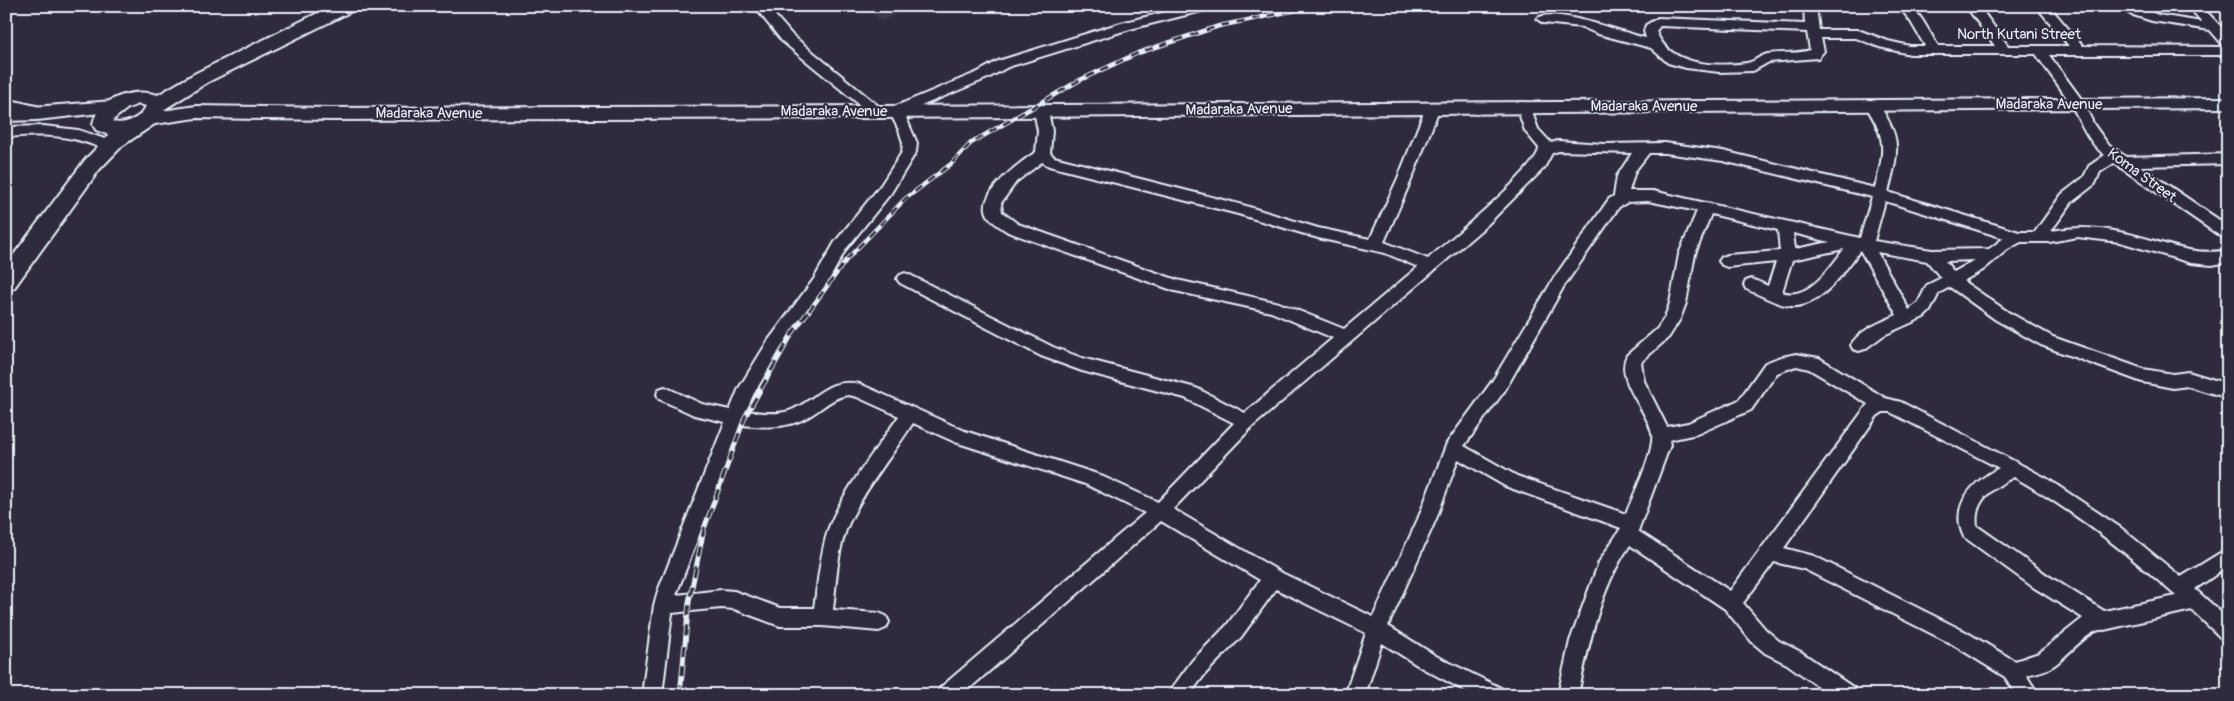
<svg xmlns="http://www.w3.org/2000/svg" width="2234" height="701" viewBox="0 0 2234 701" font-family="Pangolin,sans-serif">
<rect width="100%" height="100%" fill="#2f2a3d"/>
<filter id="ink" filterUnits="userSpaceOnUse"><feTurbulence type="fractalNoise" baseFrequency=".02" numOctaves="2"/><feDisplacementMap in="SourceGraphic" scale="10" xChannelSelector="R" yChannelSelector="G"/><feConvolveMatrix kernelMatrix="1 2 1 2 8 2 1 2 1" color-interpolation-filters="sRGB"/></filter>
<g filter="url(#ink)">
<polygon fill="#3b3749" points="866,6 916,6 881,21"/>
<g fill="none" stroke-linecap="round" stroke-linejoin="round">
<g stroke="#e8f1f8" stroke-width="4">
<g id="minor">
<polygon points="754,6 767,6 792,35 882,109 884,112 882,115 872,115 782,41"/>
<path d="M1190,6H1212L1210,9L1130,29L1008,67L988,78L904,113L917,143L916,152L891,193L846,249L825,287L780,349L753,395L746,411C760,413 776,415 789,411C818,400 825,377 860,384L965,431L1097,474L1158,502L1234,423L1185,398L1082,371L1041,356L900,283L897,279L900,275L905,273L910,275L1053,347L1082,358L1196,388L1245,413L1333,338L1271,312L1175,291L1008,232C1000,227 988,220 986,210C982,190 1022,161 1036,152L1038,131L1034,111L1041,107L1048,111L1052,131L1050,153L1054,157L1239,204L1318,228L1370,239L1398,178L1426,107L1433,103L1438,104L1440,107L1412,178L1384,242L1428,259C1447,242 1539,168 1539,148L1525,131L1517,107L1519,104H1529L1538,129L1551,143L1558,141L1604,144L1665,143L1723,151L1875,188C1885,149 1887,139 1865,105L1872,101L1877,102C1902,138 1899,150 1888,192L2019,232H2035L2062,194L2084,177L2089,166L2105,155C2087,142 2081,121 2070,103C2060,86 2047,71 2036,54H1910L1879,47L1856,38H1821L1824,51L1818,58L1769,62L1753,71L1719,72L1686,68L1668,63L1651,48L1598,34L1582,27L1543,23L1537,19C1548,5 1628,34 1646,38L1644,31L1646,25L1658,18L1805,24L1804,6H1816L1819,30H1858L1888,41L1910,46H1925L1911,22L1899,6H1912L1923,21L1938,46H1995L1966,6H1979L2008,46H2069L2036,6H2049L2083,46L2228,47V55H2049L2082,100L2094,125L2107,143L2126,157L2228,154V164L2140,166L2228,226V239L2223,238L2114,163L2100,172L2095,184L2072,202L2051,231C2076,227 2095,227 2119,232C2156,238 2189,258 2228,250V262L2212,265L2191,263L2120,242L2077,237L2050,242H2021L2008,249L1983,270L1963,281L2008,312L2053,337L2143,369L2173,374L2188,372L2228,384V398L2188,386L2173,388L2142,382L2041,345L1996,320L1950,287L1939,293L1930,311L1924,317L1884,335L1865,349L1859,351L1853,349L1851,345C1859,330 1882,322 1897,315L1860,250C1845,271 1820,309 1790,306C1775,304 1761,295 1746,289L1744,285L1746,281L1752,279L1768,286L1776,262L1727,267L1722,265L1719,261L1722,257L1727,255L1780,251L1778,230L1711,214L1695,254L1686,303L1680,319L1669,337L1641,362L1644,381L1667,427L1688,423L1739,400L1765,363L1778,358L1796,354L1819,358L1885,398L1901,402L2046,478L2121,528L2181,577L2228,548V566L2195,589L2228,619V641L2221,638L2192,610L2104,630C2090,627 2065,659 2053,666C2045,671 2035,673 2026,675L2039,695H2017L2005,677L1952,644L1804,569L1774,562L1743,603L1766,630L1779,641L1801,652L1854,688L1857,695H1830L1787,664L1765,653L1752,642L1725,609L1630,545C1600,588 1589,644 1578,695H1558L1570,641L1599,562L1621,528L1505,486L1458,459L1436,519L1388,626L1436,656L1501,688L1504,695H1473L1422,668L1382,643L1365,695H1345L1366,633L1276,589L1241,637L1206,673L1189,695H1167L1192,661L1227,625L1260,580L1161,521L962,695H937L940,688L1145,513L1085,484L955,442L913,423C893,454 859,497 846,530C837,555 836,584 833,610L879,613L886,616L889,622L886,628L879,631L822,626H780L734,609L721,608L672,613L662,695H642L654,605L658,591L725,422L694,415L659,399L657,394L659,389L665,387L702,404L730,410L739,388L768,341L814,279L835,242L881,185L902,152L903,143L899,130L889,111L891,108L978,72L998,61L1121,23ZM1660,26L1807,32L1810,50C1798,54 1782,52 1768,54C1760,55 1755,62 1747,63C1715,67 1668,66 1656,31ZM1559,151L1632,153L1617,176L1614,196L1609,199L1554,278L1493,380L1447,443L1418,519L1373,617L1280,572L1173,509L1252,427L1487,225L1544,168L1552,153ZM1649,153H1665L1723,161L1872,197L1860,238L1653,191H1629L1635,171ZM1042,162L1049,166L1238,214L1318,238L1385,253L1418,267L1344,329L1279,303L1177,280L1018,224L1002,212L1001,203L1016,182ZM1648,201L1697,211L1679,254L1670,303L1665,317L1657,329L1627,355C1614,380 1648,410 1652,434C1655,451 1633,496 1626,514L1517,476L1464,446L1505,390L1564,286L1619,207L1628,202ZM1885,201L2004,238L1989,249L1932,250L1874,241ZM1793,233L1830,242L1795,249ZM1844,249C1830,268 1808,301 1782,292L1792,260ZM1877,252L1927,261L1941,278L1927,285L1918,303L1909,310ZM1975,260L1954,272L1945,261ZM1796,366L1809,369L1868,404L1730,591L1638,531L1670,445L1669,440L1697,434L1751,410L1777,373ZM849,395L857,397L899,416C877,448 841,494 828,530C820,555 818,582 814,608H780L734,591L721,590L676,595L741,425C762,427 784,429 804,419C820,412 830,397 849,395ZM1883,412H1890L1999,468C1973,481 1949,506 1964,537L2033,587L2083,618L2039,653L2015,661L1966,632L1814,556L1784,548L1877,416ZM2014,477C2073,510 2126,552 2176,596L2104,611L2047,575L1977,526C1973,500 1994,487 2014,477Z"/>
<polygon points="2119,6 2135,6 2158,15 2202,22 2188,6 2201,6 2228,34 2228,46 2223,45 2210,30 2152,21 2130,14"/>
<polygon points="6,99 53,110 55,113 48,118 6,108"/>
<path d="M44,126L78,130L108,140L110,143L108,146C99,149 90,143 81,141C57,134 31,135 6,137V127Z"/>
</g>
</g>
<g stroke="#e8f1f8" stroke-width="4">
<g id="major">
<polygon points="2228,98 2228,108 877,118 331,120 196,118 148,125 142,123 140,119 142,115 148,113 196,106 331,108 877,106"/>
<polygon points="113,101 119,103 121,107 119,111 37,120 6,121 6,109"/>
</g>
</g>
<g stroke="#e8f1f8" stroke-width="4">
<path id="highway" d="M332,6H356L354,10L208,82L165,109L156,123L122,146L99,170L14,288L6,290V265L85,160L109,135L96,130L93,125C96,98 135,87 158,95L194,74ZM139,104L146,106C141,118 126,125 113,122L114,119L128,108Z"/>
</g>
<use href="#minor" fill="#2f2a3d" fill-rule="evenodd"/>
<use href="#major" fill="#2f2a3d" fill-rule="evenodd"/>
<use href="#highway" fill="#2f2a3d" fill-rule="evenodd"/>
<g stroke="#e8f1f8" stroke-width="4.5">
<polyline id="rail-far1" points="809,311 847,259 905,199 951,164 971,143 1080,80 1138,53 1219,26 1316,6"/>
</g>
<g stroke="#e8f1f8" stroke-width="5">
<polyline id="rail" points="680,695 689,602 704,529 745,417 793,332 810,309"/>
</g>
<use href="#rail-far1" stroke="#2f2a3d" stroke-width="2.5" stroke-dasharray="8" stroke-linecap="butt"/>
<use href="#rail" stroke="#2f2a3d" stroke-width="3" stroke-dasharray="10" stroke-linecap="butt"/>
</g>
</g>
<g text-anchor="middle" stroke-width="4" stroke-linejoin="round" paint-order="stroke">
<g font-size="15" fill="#e8f1f8" stroke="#2f2a3d">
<text x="2019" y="39">North Kutani Street</text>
<text x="2049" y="109">Madaraka Avenue</text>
<text x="1644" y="111">Madaraka Avenue</text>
<text transform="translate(1239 109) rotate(-1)" y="5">Madaraka Avenue</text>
<text x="834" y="116">Madaraka Avenue</text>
<text x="429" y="118">Madaraka Avenue</text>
<text transform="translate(2142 175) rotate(36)" y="5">Koma Street</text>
</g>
</g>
<rect width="2234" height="701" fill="none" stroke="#2f2a3d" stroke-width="25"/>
<rect x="12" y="12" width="2209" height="676" fill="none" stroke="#e8f1f8" stroke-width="2" filter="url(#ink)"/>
</svg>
